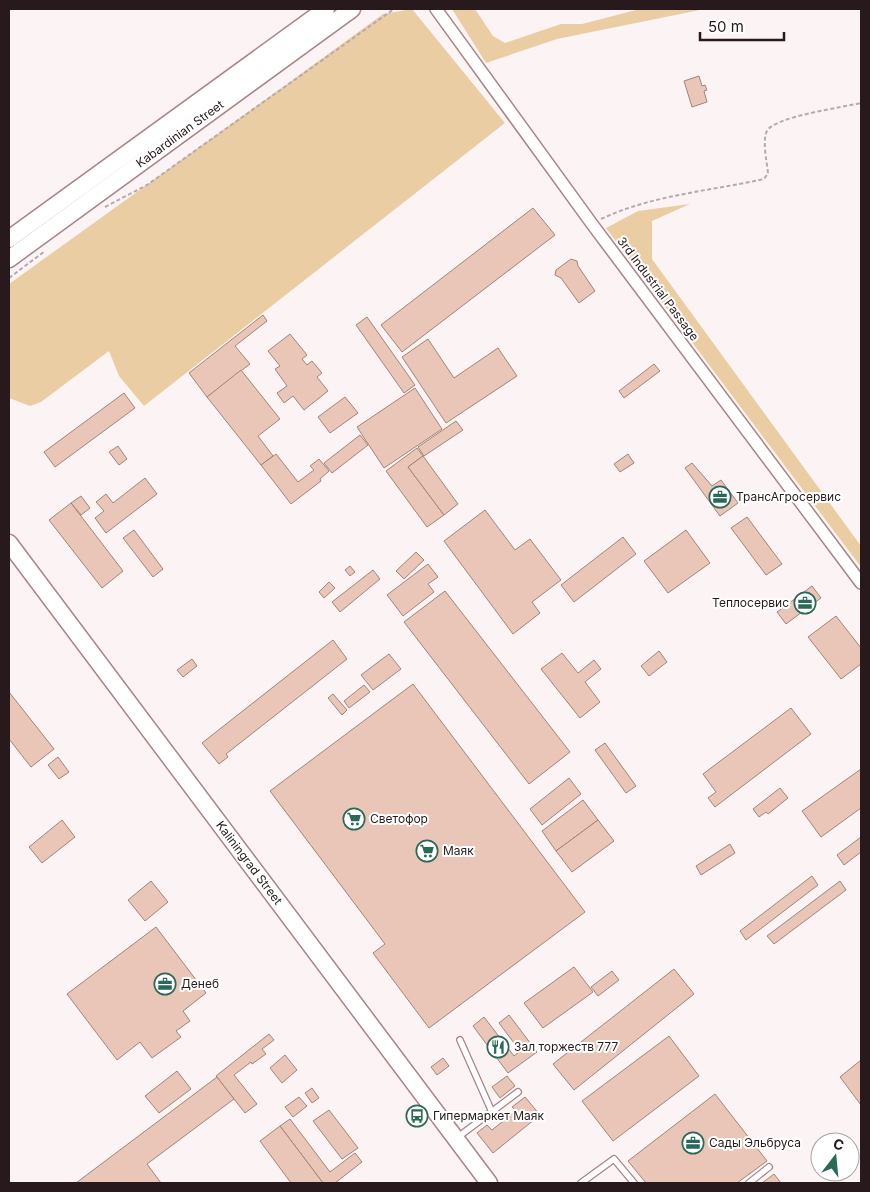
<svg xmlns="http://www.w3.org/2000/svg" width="870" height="1192" viewBox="0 0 870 1192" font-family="Inter,sans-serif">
<rect width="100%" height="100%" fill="#fcf3f4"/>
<g fill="#ebcda4">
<polygon points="412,9 505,123 144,406 119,376 109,351 41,402 30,406 9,398 9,284 287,84 383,14"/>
<polygon points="452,9 475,9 493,36 505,43 561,24 582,24 640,9 705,9 557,39 486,63"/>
<polygon points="690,204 652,221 652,259 861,546 861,567 606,228 638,211"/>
</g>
<g fill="#e9c6b7" stroke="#a48476">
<polygon points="699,76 702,86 705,85 707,90 704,91 707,102 692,107 684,81"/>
<polygon points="533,208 555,235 402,352 381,325"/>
<polygon points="571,259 577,261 578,266 595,291 579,303 561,278 555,275 556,270"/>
<polygon points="263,315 267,321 235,346 250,364 207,397 189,373"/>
<polygon points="367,317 415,385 404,393 356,325"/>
<polygon points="290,334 307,355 302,359 307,365 312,361 322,373 317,377 328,391 304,410 293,396 284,403 277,393 287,386 275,369 280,366 268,351"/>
<polygon points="428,339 454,378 498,348 517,376 446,423 402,357"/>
<polygon points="654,364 660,371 624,398 619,391"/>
<polygon points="241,370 280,419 258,436 273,456 261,465 207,397"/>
<polygon points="415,388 442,429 384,468 357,427"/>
<polygon points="124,393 135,408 55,467 44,452"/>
<polygon points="345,397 358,413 330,433 318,417"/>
<polygon points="456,421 463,430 424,456 418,447"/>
<polygon points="360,435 368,445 332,473 324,463"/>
<polygon points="118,446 127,459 119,465 109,452"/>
<polygon points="417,448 423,456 408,467 444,515 427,527 386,471"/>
<polygon points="276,454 298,482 314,470 310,466 319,459 329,471 320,479 321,481 291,504 261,465"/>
<polygon points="628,454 634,463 620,472 614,464"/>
<polygon points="423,456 458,504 444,515 408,467"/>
<polygon points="692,463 712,486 721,480 738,503 720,516 685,468"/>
<polygon points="145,478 157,494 106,533 95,518 104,511 96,502 106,494 113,503"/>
<polygon points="81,496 90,508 81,515 71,503"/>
<polygon points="71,503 123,571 102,588 49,520"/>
<polygon points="485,510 515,550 530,539 561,580 532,602 540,613 513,634 444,541"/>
<polygon points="747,517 782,564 766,575 731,528"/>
<polygon points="134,530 163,569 153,577 123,538"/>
<polygon points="686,530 710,563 668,593 644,561"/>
<polygon points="623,537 636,554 574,602 561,585"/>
<polygon points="416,552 424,560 404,579 396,571"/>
<polygon points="428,564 438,577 428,584 434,592 403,616 387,595"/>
<polygon points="350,566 355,572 350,576 345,570"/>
<polygon points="373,570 380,579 340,612 332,602"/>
<polygon points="329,582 335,588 324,598 319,592"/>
<polygon points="812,586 821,598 786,624 777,612"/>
<polygon points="445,591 570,752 529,784 404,622"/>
<polygon points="836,616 861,648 861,664 841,679 808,637"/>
<polygon points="333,640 347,659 226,754 228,757 219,764 202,743"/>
<polygon points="659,651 667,662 649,676 641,666"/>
<polygon points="562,653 578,673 594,660 601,669 585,682 600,702 580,718 541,669"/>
<polygon points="389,654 401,669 373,690 361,675"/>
<polygon points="192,659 197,666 183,677 177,670"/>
<polygon points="413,684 585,912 429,1028 373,953 385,944 270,791"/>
<polygon points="364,685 370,692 349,708 344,701"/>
<polygon points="9,692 54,749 31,767 9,739"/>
<polygon points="333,694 347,710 342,715 328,698"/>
<polygon points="791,708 811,734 715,807 708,798 716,792 703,774"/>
<polygon points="605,743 636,786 626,793 595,750"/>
<polygon points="58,757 69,772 59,779 48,765"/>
<polygon points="861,769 861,808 821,837 802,811"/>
<polygon points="569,778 581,794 542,825 530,809"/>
<polygon points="780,788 788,798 768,814 766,812 759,817 753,809"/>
<polygon points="583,800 598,820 556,851 542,831"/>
<polygon points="62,820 75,837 42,863 29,847"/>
<polygon points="598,820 614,841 572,872 556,851"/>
<polygon points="861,837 861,852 844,865 837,855"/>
<polygon points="730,844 735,853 701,875 696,866"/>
<polygon points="812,876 818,885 746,940 740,931"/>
<polygon points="151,881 168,902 145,921 128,900"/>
<polygon points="840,881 846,890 774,944 767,936"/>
<polygon points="156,927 206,993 183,1011 190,1021 176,1031 181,1037 152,1058 140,1042 117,1060 67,994"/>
<polygon points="574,967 593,992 543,1028 524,1003"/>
<polygon points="674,969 694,994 574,1090 553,1064"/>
<polygon points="612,971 619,980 598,996 591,987"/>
<polygon points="509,1015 537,1052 508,1073 473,1026 484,1017 514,1056 520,1051 499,1023"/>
<polygon points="269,1034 274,1040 262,1049 266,1054 252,1064 251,1062 234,1075 257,1104 245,1113 216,1076"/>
<polygon points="669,1036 699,1076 613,1141 582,1101"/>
<polygon points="285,1055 297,1070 282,1083 270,1068"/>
<polygon points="443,1058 449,1066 437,1075 431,1067"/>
<polygon points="861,1060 861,1105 840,1077"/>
<polygon points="177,1071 191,1089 159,1113 145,1096"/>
<polygon points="507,1076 515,1086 500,1098 492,1087"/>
<polygon points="217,1077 234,1099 147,1164 161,1183 76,1183"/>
<polygon points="312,1088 319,1098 312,1103 305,1093"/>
<polygon points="715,1094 767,1161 737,1183 646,1183 628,1161"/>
<polygon points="299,1097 307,1106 293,1117 285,1107"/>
<polygon points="525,1097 540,1115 493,1153 477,1133 487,1125 492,1130 516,1111 512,1107"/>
<polygon points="329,1110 358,1148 342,1159 313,1121"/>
<polygon points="290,1119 330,1172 355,1153 362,1162 335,1183 323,1183 280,1126"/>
<polygon points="280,1126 323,1183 291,1183 260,1141"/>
<polygon points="774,1174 781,1183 762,1183"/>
</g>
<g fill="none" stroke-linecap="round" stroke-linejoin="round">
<g stroke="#a98487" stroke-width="8">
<g id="lane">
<polyline points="460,1040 492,1112"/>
<polyline points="458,1137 518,1092"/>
<polyline points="581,1183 614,1159 634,1183"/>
<polyline points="749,1183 769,1167"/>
</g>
</g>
<g stroke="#a98487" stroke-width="14">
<polyline id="street" points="436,9 592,224 861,583"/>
</g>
<g stroke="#a98487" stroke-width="19">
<g id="secondary">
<polyline points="9,239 326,9"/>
<polyline points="9,259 352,9"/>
<polyline points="9,543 489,1183"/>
</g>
</g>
<g stroke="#b5abac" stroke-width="2" stroke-dasharray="4 2.5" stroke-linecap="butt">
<polyline points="105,207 147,185 394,9"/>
<path d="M601,219C652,195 710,191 764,179L768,173C767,163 762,140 767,131C773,117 844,107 861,103"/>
<polyline points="9,278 45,251"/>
</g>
<use href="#lane" stroke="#fff" stroke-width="5.5"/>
<use href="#street" stroke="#fff" stroke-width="11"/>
<use href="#secondary" stroke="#fff" stroke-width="16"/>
</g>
<defs>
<g id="office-ring" transform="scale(1.125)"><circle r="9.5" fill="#fff" stroke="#2a6956" stroke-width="1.5"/><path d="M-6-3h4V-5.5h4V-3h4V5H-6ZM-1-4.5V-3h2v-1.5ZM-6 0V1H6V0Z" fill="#2a6956"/></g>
<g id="supermarket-ring" transform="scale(1.125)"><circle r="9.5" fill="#fff" stroke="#2a6956" stroke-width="1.5"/><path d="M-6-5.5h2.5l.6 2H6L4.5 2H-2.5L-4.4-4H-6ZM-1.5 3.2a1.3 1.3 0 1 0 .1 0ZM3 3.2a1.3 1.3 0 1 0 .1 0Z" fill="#2a6956"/></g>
<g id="restaurant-ring" transform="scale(1.125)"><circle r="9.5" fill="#fff" stroke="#2a6956" stroke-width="1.5"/><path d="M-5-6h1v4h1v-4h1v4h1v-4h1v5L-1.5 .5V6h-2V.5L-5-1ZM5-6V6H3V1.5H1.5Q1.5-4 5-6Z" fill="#2a6956"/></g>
<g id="bus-ring" transform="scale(1.125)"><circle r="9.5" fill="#fff" stroke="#2a6956" stroke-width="1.5"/><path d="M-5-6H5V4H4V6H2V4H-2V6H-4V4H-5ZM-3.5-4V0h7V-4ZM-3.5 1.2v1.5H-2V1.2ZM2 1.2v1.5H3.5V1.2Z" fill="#2a6956"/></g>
</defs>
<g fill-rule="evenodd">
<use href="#office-ring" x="720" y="497"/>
<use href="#office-ring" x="805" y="603"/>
<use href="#supermarket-ring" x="354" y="819"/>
<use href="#supermarket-ring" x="427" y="851"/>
<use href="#office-ring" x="165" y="984"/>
<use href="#restaurant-ring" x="498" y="1047"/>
<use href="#bus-ring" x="417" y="1116"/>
<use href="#office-ring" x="693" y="1143"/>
</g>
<g text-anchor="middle" stroke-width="4" stroke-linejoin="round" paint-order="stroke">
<g font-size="12" fill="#281a1c" stroke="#fff">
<text transform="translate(180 134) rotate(-36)" y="4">Kabardinian Street</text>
<text transform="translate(658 289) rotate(53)" y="4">3rd Industrial Passage</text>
<text transform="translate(249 863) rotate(53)" y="4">Kaliningrad Street</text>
</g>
<g font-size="12" fill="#281a1c" stroke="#fff" text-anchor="start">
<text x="736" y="501">ТрансАгросервис</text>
<text x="789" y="607" text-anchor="end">Теплосервис</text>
<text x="370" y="823">Светофор</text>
<text x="443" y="855">Маяк</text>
<text x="181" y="988">Денеб</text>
<text x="514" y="1051">Зал торжеств 777</text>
<text x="433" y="1120">Гипермаркет Маяк</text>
<text x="709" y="1147">Сады Эльбруса</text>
</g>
</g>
<rect width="870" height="1192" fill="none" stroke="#281a1c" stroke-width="20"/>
<g transform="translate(835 1157) rotate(16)"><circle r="24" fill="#ffffff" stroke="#a9a3a4"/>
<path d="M0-4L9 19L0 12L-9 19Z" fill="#2a6956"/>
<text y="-8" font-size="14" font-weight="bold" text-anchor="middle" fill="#281a1c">С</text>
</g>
<path d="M700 32v8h84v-8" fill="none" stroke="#281a1c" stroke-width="2.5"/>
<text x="708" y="32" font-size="15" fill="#281a1c" stroke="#ffffff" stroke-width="4" paint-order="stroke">50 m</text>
</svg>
